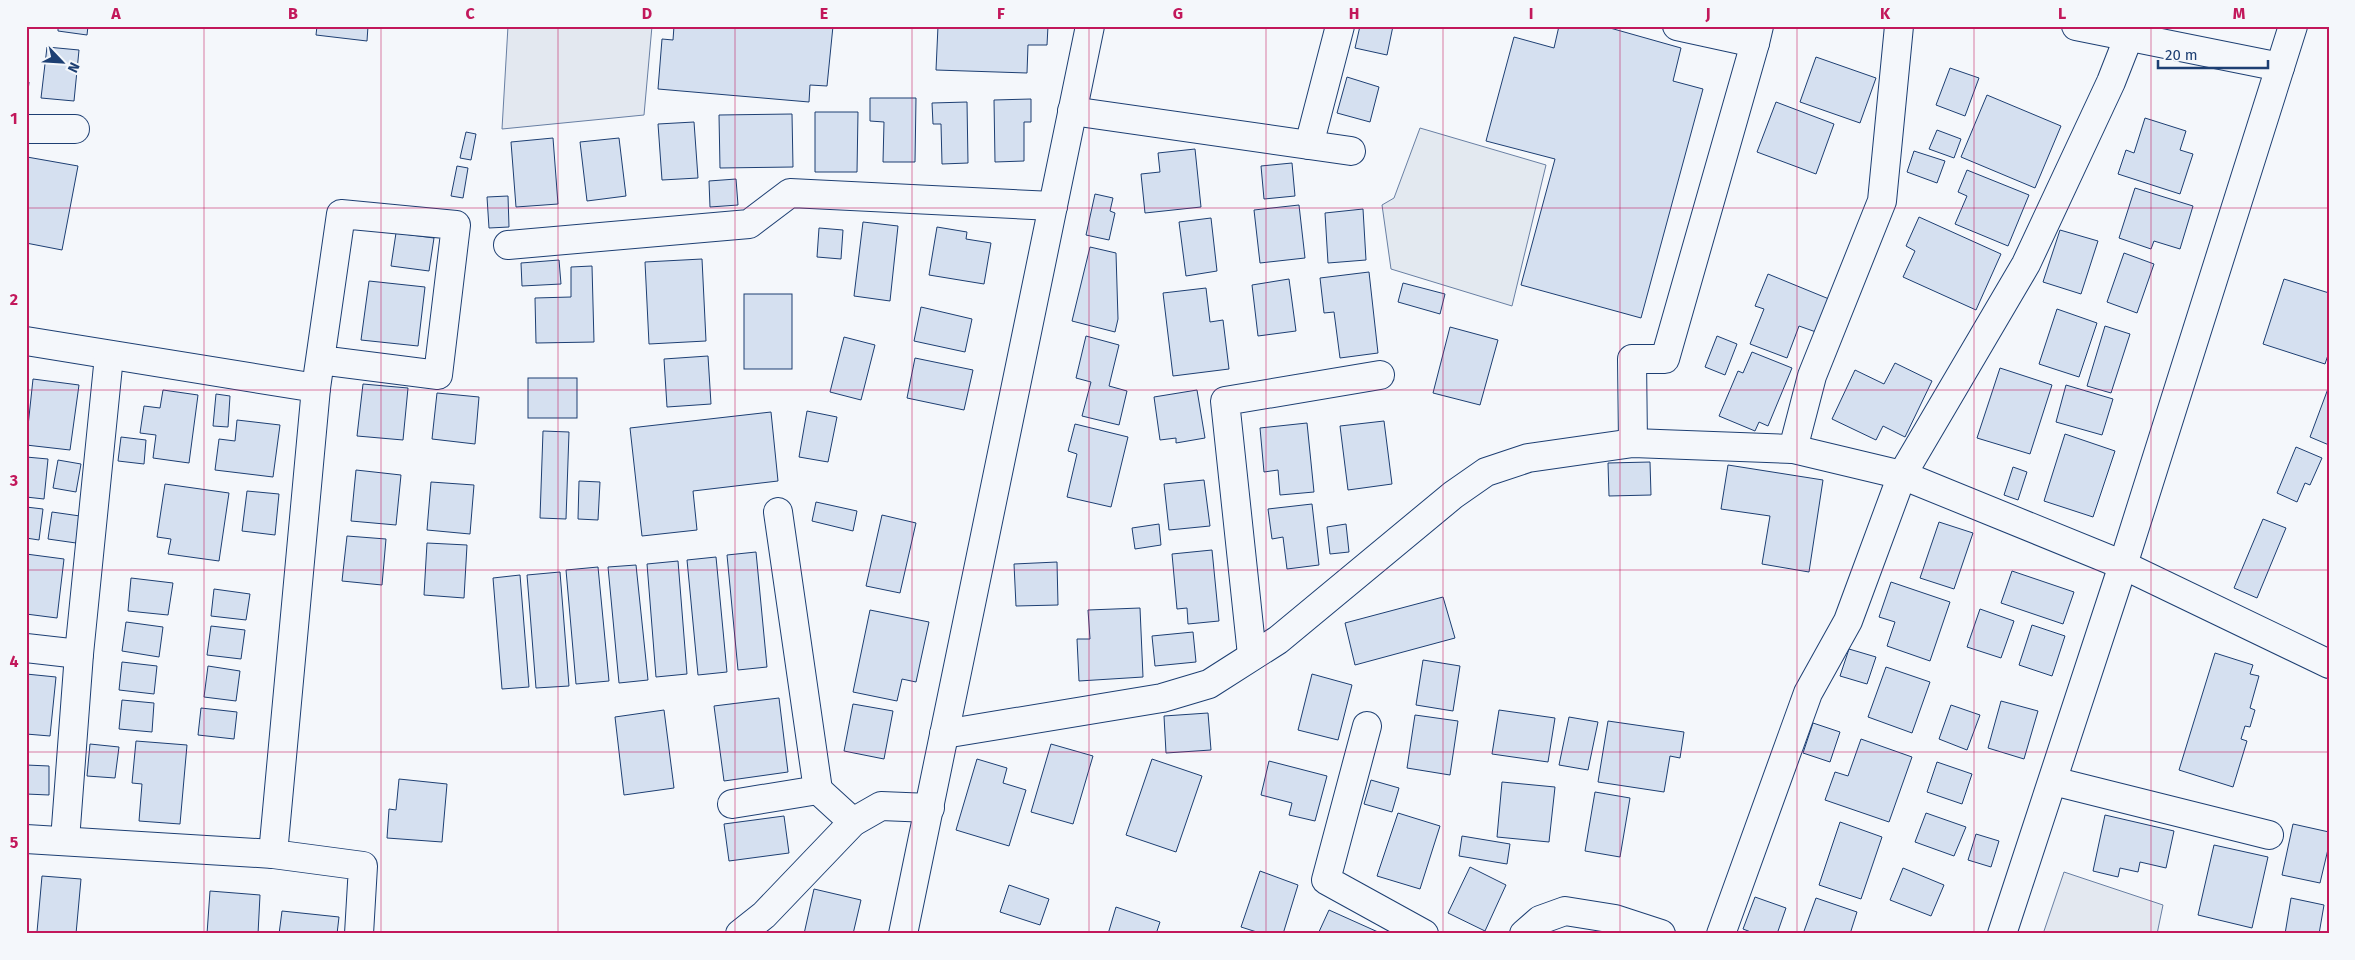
<svg xmlns="http://www.w3.org/2000/svg" width="2355" height="960" viewBox="0 0 2355 960" font-family="'Fira Sans',sans-serif">
<rect width="100%" height="100%" fill="#f4f7fb"/>
<polygon fill="#e3e9f0" stroke="#687fa3" points="1420,128 1546,165 1512,306 1391,269 1382,205 1394,198"/>
<g fill="#e3e8f0" stroke="#687fa3">
<polygon points="508,26 652,26 644,115 502,129"/>
<polygon points="2064,872 2163,905 2157,934 2043,934"/>
</g>
<g fill="#d5e0f0" stroke="#1d3f73">
<polygon points="58,26 88,26 87,35 58,31"/>
<polygon points="317,26 368,26 367,41 316,35"/>
<polygon points="674,26 833,26 827,86 810,85 809,102 658,89 662,39 673,40"/>
<polygon points="938,26 1048,26 1047,45 1028,45 1027,73 936,70"/>
<polygon points="1360,26 1393,26 1387,55 1355,48"/>
<polygon points="1559,26 1603,26 1681,48 1673,81 1703,89 1641,318 1521,285 1555,159 1486,141 1514,37 1554,48"/>
<polygon points="47,47 79,50 74,101 41,98"/>
<polygon points="1816,57 1876,78 1860,123 1800,102"/>
<polygon points="1950,68 1979,78 1965,116 1936,105"/>
<polygon points="1347,77 1379,87 1370,122 1337,113"/>
<polygon points="26,82 29,82 26,109"/>
<polygon points="1987,95 2061,126 2035,188 1961,157"/>
<polygon points="870,98 916,98 915,162 883,162 884,122 870,121"/>
<polygon points="1031,99 1031,122 1024,122 1024,161 995,162 994,100"/>
<polygon points="967,102 968,163 942,164 941,124 933,124 932,103"/>
<polygon points="1776,102 1834,124 1816,174 1757,152"/>
<polygon points="815,112 858,112 857,172 815,172"/>
<polygon points="792,114 793,167 720,168 719,115"/>
<polygon points="2145,118 2186,131 2180,150 2193,154 2180,194 2118,174 2126,150 2134,153"/>
<polygon points="694,122 698,178 662,180 658,124"/>
<polygon points="1937,130 1961,139 1954,158 1929,149"/>
<polygon points="466,132 476,134 471,160 460,158"/>
<polygon points="553,138 558,204 516,207 511,142"/>
<polygon points="619,138 626,196 587,201 580,142"/>
<polygon points="1195,149 1201,207 1145,213 1141,174 1160,172 1158,153"/>
<polygon points="1914,151 1945,161 1937,183 1907,172"/>
<polygon points="27,157 78,166 62,250 26,243"/>
<polygon points="1292,163 1295,196 1264,199 1261,166"/>
<polygon points="457,166 468,168 463,198 451,196"/>
<polygon points="1967,170 2029,195 2008,246 1955,224 1967,196 1958,192"/>
<polygon points="736,179 738,205 710,207 709,181"/>
<polygon points="2135,188 2193,206 2180,249 2154,241 2151,249 2119,238"/>
<polygon points="1095,194 1113,198 1110,211 1115,213 1109,240 1086,235"/>
<polygon points="508,196 509,227 489,228 487,197"/>
<polygon points="1299,205 1305,258 1260,263 1254,210"/>
<polygon points="1363,209 1366,260 1328,263 1325,213"/>
<polygon points="1919,217 2001,254 1976,310 1903,277 1915,251 1906,246"/>
<polygon points="1211,218 1217,271 1186,276 1179,222"/>
<polygon points="863,222 898,226 890,301 854,296"/>
<polygon points="937,227 967,232 966,239 991,243 984,284 929,275"/>
<polygon points="819,228 843,230 841,259 817,257"/>
<polygon points="2060,230 2098,241 2081,294 2043,282"/>
<polygon points="396,233 434,238 429,271 391,266"/>
<polygon points="1090,247 1116,253 1118,319 1115,332 1072,321"/>
<polygon points="2124,253 2154,264 2137,313 2107,302"/>
<polygon points="702,259 706,341 649,344 645,262"/>
<polygon points="559,260 561,284 522,286 521,263"/>
<polygon points="592,266 594,342 536,343 535,298 571,297 571,267"/>
<polygon points="1369,272 1378,353 1340,358 1334,312 1324,313 1320,278"/>
<polygon points="1768,274 1829,299 1816,332 1799,326 1787,358 1750,344 1764,309 1755,306"/>
<polygon points="1289,279 1296,331 1258,336 1252,285"/>
<polygon points="2284,279 2329,293 2329,352 2325,364 2263,344"/>
<polygon points="369,281 425,287 418,346 361,340"/>
<polygon points="1403,283 1445,294 1440,314 1398,302"/>
<polygon points="1206,288 1210,322 1223,320 1229,369 1173,376 1163,293"/>
<rect x="744" y="294" width="48" height="75"/>
<polygon points="921,307 972,319 965,352 914,341"/>
<polygon points="2057,309 2097,323 2079,377 2039,364"/>
<polygon points="2105,326 2130,334 2111,393 2087,386"/>
<polygon points="1450,327 1498,340 1480,405 1433,393"/>
<polygon points="1086,336 1119,345 1109,386 1127,391 1119,425 1082,416 1091,382 1076,378"/>
<polygon points="1717,336 1737,344 1725,375 1705,367"/>
<polygon points="844,337 875,345 861,400 830,392"/>
<polygon points="1752,352 1792,368 1768,426 1759,422 1755,431 1719,416 1738,371 1743,373"/>
<polygon points="708,356 711,404 667,407 664,359"/>
<polygon points="915,358 973,370 964,410 907,398"/>
<polygon points="1895,363 1932,381 1905,437 1883,426 1876,440 1832,419 1855,370 1884,384"/>
<polygon points="2000,368 2052,385 2030,454 1977,438"/>
<rect x="528" y="378" width="49" height="40"/>
<polygon points="33,379 79,385 70,450 26,445"/>
<polygon points="363,384 408,388 403,440 357,436"/>
<polygon points="2066,385 2113,399 2102,435 2056,422"/>
<polygon points="2329,386 2329,445 2310,437"/>
<polygon points="163,390 198,395 189,463 153,458 156,435 140,433 144,406 160,408"/>
<polygon points="1197,390 1205,438 1176,443 1176,438 1160,440 1154,397"/>
<polygon points="437,393 479,397 475,444 432,439"/>
<polygon points="216,394 230,396 228,427 213,426"/>
<polygon points="807,411 837,417 828,462 799,457"/>
<polygon points="771,412 778,481 693,491 697,530 642,536 630,428"/>
<polygon points="237,420 280,425 273,477 215,470 219,439 235,441"/>
<polygon points="1384,421 1392,484 1348,490 1340,426"/>
<polygon points="1307,423 1314,492 1280,495 1278,470 1264,472 1260,428"/>
<polygon points="1075,424 1128,437 1111,507 1067,497 1077,454 1068,451"/>
<polygon points="543,431 569,432 566,519 540,518"/>
<polygon points="2065,434 2115,451 2093,517 2044,501"/>
<polygon points="121,437 146,440 144,464 118,461"/>
<polygon points="2296,447 2322,458 2310,485 2305,483 2297,502 2277,493"/>
<polygon points="26,457 48,459 44,499 26,497"/>
<polygon points="58,460 81,464 76,492 53,488"/>
<polygon points="1650,462 1651,495 1609,496 1608,463"/>
<polygon points="1728,465 1823,480 1809,572 1762,564 1770,516 1721,509"/>
<polygon points="2013,467 2027,472 2018,500 2004,495"/>
<polygon points="356,470 401,475 396,525 351,521"/>
<polygon points="1204,480 1210,526 1169,530 1164,484"/>
<polygon points="579,481 600,482 598,520 578,519"/>
<polygon points="431,482 474,485 470,534 427,530"/>
<polygon points="165,484 229,493 219,561 168,554 171,539 157,537"/>
<polygon points="247,491 279,494 275,535 242,531"/>
<polygon points="816,502 857,511 853,531 812,521"/>
<polygon points="1312,504 1319,565 1287,569 1283,537 1272,539 1268,509"/>
<polygon points="26,507 43,509 39,540 26,538"/>
<polygon points="52,512 80,516 76,543 48,539"/>
<polygon points="882,515 916,523 900,593 866,586"/>
<polygon points="2263,519 2286,528 2257,598 2234,588"/>
<polygon points="1939,522 1973,533 1954,589 1920,578"/>
<polygon points="1159,524 1161,545 1135,549 1132,528"/>
<polygon points="1346,524 1349,552 1330,554 1327,527"/>
<polygon points="347,536 386,539 382,585 342,581"/>
<polygon points="427,543 467,545 464,598 424,595"/>
<polygon points="1212,550 1219,621 1188,624 1187,608 1177,609 1172,554"/>
<polygon points="756,552 767,667 738,670 727,555"/>
<polygon points="26,554 64,559 57,618 26,614"/>
<polygon points="716,557 727,672 698,675 687,560"/>
<polygon points="678,561 687,674 656,677 647,564"/>
<polygon points="1057,562 1058,605 1016,606 1014,564"/>
<polygon points="636,565 648,680 619,683 608,567"/>
<polygon points="598,567 609,681 576,684 566,570"/>
<polygon points="2012,571 2074,592 2063,624 2001,603"/>
<polygon points="560,572 569,686 536,688 527,575"/>
<polygon points="520,575 529,687 502,689 493,578"/>
<polygon points="131,578 173,583 168,615 128,611"/>
<polygon points="1891,582 1950,602 1930,661 1887,646 1895,622 1879,617"/>
<polygon points="214,589 250,594 246,620 211,616"/>
<polygon points="1443,597 1455,638 1355,665 1345,623"/>
<polygon points="1140,608 1143,677 1079,681 1077,639 1090,639 1088,610"/>
<polygon points="1980,609 2014,621 2001,658 1967,647"/>
<polygon points="870,610 929,622 916,682 902,679 897,701 853,692"/>
<polygon points="126,622 163,627 159,657 122,651"/>
<polygon points="2032,625 2065,636 2052,676 2019,665"/>
<polygon points="211,626 245,630 241,659 207,655"/>
<polygon points="1193,632 1196,662 1155,666 1152,636"/>
<polygon points="1849,649 1876,657 1867,684 1840,676"/>
<polygon points="2215,653 2253,665 2250,674 2259,676 2250,708 2255,710 2250,727 2245,726 2241,739 2247,741 2233,787 2179,770"/>
<polygon points="1423,660 1460,666 1453,711 1416,705"/>
<polygon points="122,662 157,666 154,694 119,690"/>
<polygon points="208,666 240,671 236,701 204,697"/>
<polygon points="1886,667 1930,682 1912,733 1868,717"/>
<polygon points="26,674 56,677 50,736 26,734"/>
<polygon points="1312,674 1352,685 1338,740 1298,730"/>
<polygon points="779,698 788,772 724,781 714,706"/>
<polygon points="122,700 154,703 152,732 119,729"/>
<polygon points="2001,701 2038,711 2024,759 1988,748"/>
<polygon points="853,704 893,711 884,759 844,751"/>
<polygon points="1951,705 1980,715 1967,750 1939,739"/>
<polygon points="201,708 237,712 234,739 198,735"/>
<polygon points="664,710 674,788 624,795 615,717"/>
<polygon points="1499,710 1555,718 1548,762 1492,754"/>
<polygon points="1208,713 1211,750 1166,753 1164,716"/>
<polygon points="1415,715 1458,721 1450,775 1407,768"/>
<polygon points="1569,717 1598,722 1588,770 1559,765"/>
<polygon points="1608,721 1684,732 1680,758 1670,756 1664,792 1598,782"/>
<polygon points="1813,723 1840,732 1830,762 1803,753"/>
<polygon points="1861,739 1912,757 1889,822 1825,800 1835,772 1848,776"/>
<polygon points="136,741 187,745 180,824 139,821 142,784 132,783"/>
<polygon points="90,744 119,747 115,778 87,776"/>
<polygon points="1051,744 1093,756 1073,824 1031,812"/>
<polygon points="977,759 1007,768 1003,783 1026,790 1009,846 956,830"/>
<polygon points="1152,759 1202,776 1176,852 1126,835"/>
<polygon points="1269,761 1327,776 1315,821 1289,815 1292,803 1261,795"/>
<polygon points="1937,762 1972,774 1962,804 1927,792"/>
<polygon points="26,765 49,766 49,795 26,794"/>
<polygon points="399,779 447,784 442,842 387,838 389,809 396,810"/>
<polygon points="1371,780 1399,788 1392,812 1364,804"/>
<polygon points="1502,782 1555,787 1549,842 1497,837"/>
<polygon points="1595,792 1630,798 1620,857 1585,851"/>
<polygon points="1398,813 1440,826 1420,889 1377,876"/>
<polygon points="1926,813 1966,827 1954,856 1915,842"/>
<polygon points="2105,815 2174,831 2166,868 2140,862 2138,872 2120,868 2118,877 2093,871"/>
<polygon points="784,816 789,853 729,861 724,824"/>
<polygon points="1840,822 1882,837 1861,899 1819,885"/>
<polygon points="2293,824 2329,832 2329,845 2320,883 2282,875"/>
<polygon points="1976,834 1999,841 1991,867 1968,860"/>
<polygon points="1462,836 1510,844 1507,864 1459,856"/>
<polygon points="2214,845 2268,857 2252,928 2198,915"/>
<polygon points="1470,867 1506,885 1485,931 1448,913"/>
<polygon points="1903,868 1944,885 1931,916 1890,900"/>
<polygon points="1260,871 1298,885 1283,934 1263,934 1241,927"/>
<polygon points="42,876 81,879 76,934 37,932"/>
<polygon points="1009,885 1049,899 1040,925 1000,912"/>
<polygon points="814,889 861,900 853,934 804,934"/>
<polygon points="210,891 260,895 258,934 207,934"/>
<polygon points="1755,897 1786,908 1777,934 1756,934 1743,929"/>
<polygon points="1816,898 1857,912 1850,934 1803,934"/>
<polygon points="2291,898 2324,905 2319,934 2285,934"/>
<polygon points="1116,907 1160,922 1156,934 1108,934"/>
<polygon points="1329,910 1378,932 1377,934 1318,934"/>
<polygon points="282,911 339,917 337,934 279,934"/>
</g>
<g fill="none" stroke-linecap="round" stroke-linejoin="round">
<g stroke="#1d3f73" stroke-width="30">
<g id="minor">
<polyline points="1677,26 1755,43 1759,26"/>
<polyline points="2076,26 2280,67"/>
<polyline points="1072,111 1351,151"/>
<polyline points="26,129 75,129"/>
<polyline points="1309,145 1340,26"/>
<polyline points="508,245 749,224 790,193 1053,206"/>
<polyline points="26,341 316,388 273,854 363,866 359,934"/>
<polyline points="316,388 341,214 456,225 438,375 320,360"/>
<polyline points="1633,443 1632,359 1665,359 1755,43"/>
<polyline points="1793,449 1812,376 1882,201 1899,26"/>
<polyline points="26,648 79,654"/>
<polyline points="1252,655 1225,401 1380,375"/>
<polyline points="1367,726 1326,880 1424,934"/>
<polyline points="944,734 1162,698 1209,684 1278,640 1453,495 1486,472 1528,458 1633,443 1793,449 1902,475 2123,565 2329,664"/>
<polyline points="2053,781 2269,835"/>
<polyline points="818,790 853,822"/>
<polyline points="732,804 818,790 778,512"/>
<polyline points="26,839 273,854"/>
<polyline points="65,840 79,654 109,356"/>
<polyline points="740,934 764,915 853,822 881,806 930,808"/>
<polyline points="903,934 1090,26"/>
<polyline points="1524,934 1540,920 1565,911 1615,919 1661,934"/>
<polyline points="1721,934 1808,693 1848,621 1902,475 2026,264 2111,82 2129,36"/>
<polyline points="2002,934 2123,565 2293,26"/>
</g>
</g>
<use href="#minor" stroke="#f4f7fb" stroke-width="28"/>
</g>
<path fill="none" stroke="#c2185b" stroke-width="1" stroke-opacity="0.55" d="M204,26V934M381,26V934M558,26V934M735,26V934M912,26V934M1089,26V934M1266,26V934M1443,26V934M1620,26V934M1797,26V934M1974,26V934M2151,26V934M26,208H2329M26,390H2329M26,570H2329M26,752H2329"/>
<rect width="2355" height="960" fill="none" stroke="#f4f7fb" stroke-width="55"/>
<g transform="translate(62 62) rotate(115)" stroke="#f4f7fb" stroke-width="4" paint-order="stroke">
<path d="M0-4L9 19L0 12L-9 19Z" fill="#1d3f73"/>
<text y="-8" font-size="14" font-weight="bold" text-anchor="middle" fill="#1d3f73">N</text>
</g>
<path d="M2158 60v8h110v-8" fill="none" stroke="#1d3f73" stroke-width="2.5"/>
<text x="2165" y="60" font-size="15" fill="#1d3f73" stroke="#f4f7fb" stroke-width="4" paint-order="stroke">20 m</text>
<rect x="28" y="28" width="2300" height="904" fill="none" stroke="#c2185b" stroke-width="2"/>
<g font-size="16" text-anchor="middle" font-weight="bold" fill="#c2185b">
<text x="116" y="19">A</text>
<text x="293" y="19">B</text>
<text x="470" y="19">C</text>
<text x="647" y="19">D</text>
<text x="824" y="19">E</text>
<text x="1001" y="19">F</text>
<text x="1178" y="19">G</text>
<text x="1354" y="19">H</text>
<text x="1531" y="19">I</text>
<text x="1708" y="19">J</text>
<text x="1885" y="19">K</text>
<text x="2062" y="19">L</text>
<text x="2239" y="19">M</text>
<text x="14" y="124">1</text>
<text x="14" y="305">2</text>
<text x="14" y="486">3</text>
<text x="14" y="667">4</text>
<text x="14" y="848">5</text>
</g>
</svg>
